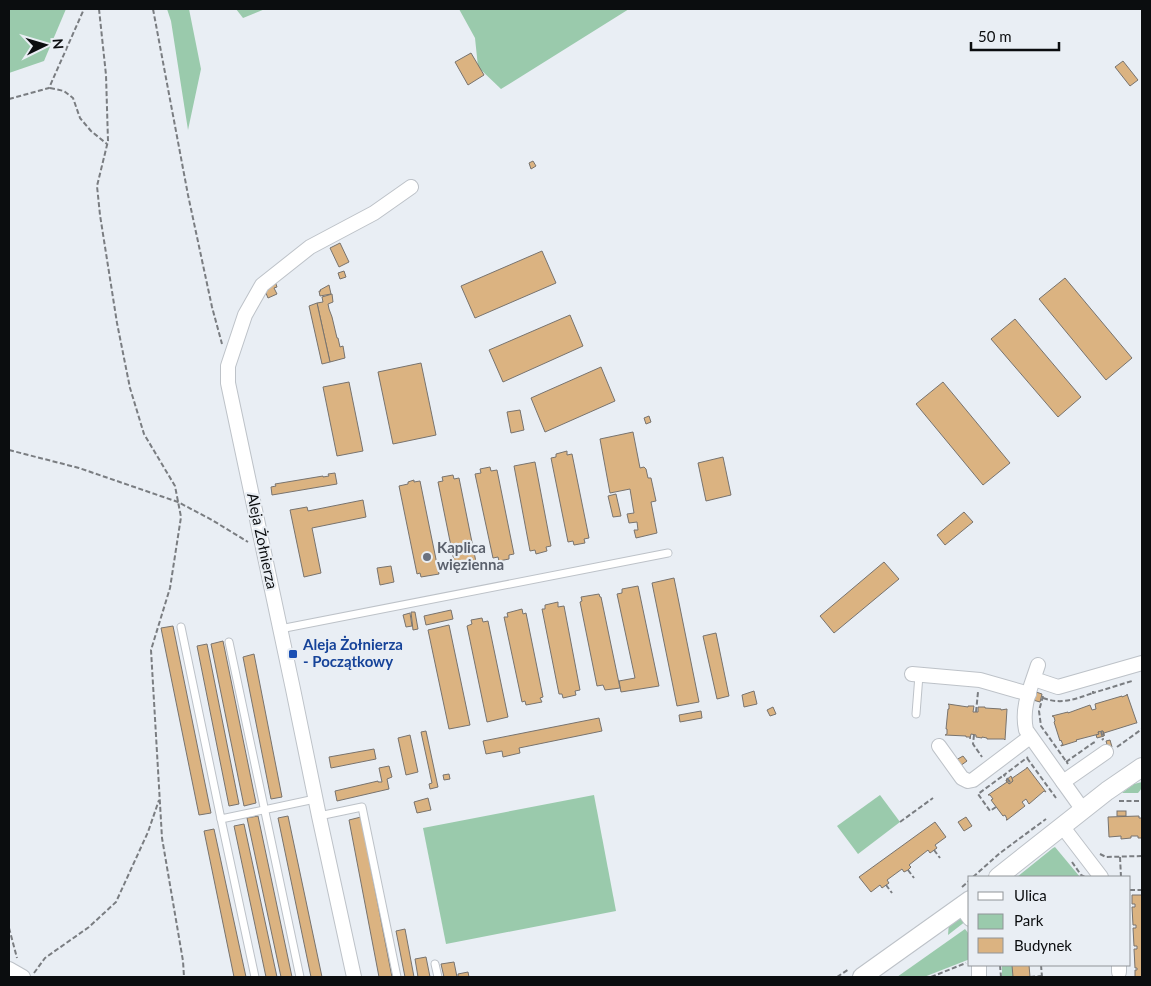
<svg xmlns="http://www.w3.org/2000/svg" width="1151" height="986" viewBox="0 0 1151 986" font-family="Lato,sans-serif">
<rect width="100%" height="100%" fill="#e9eef4"/>
<g fill="#9acaac">
<polygon points="9,9 66,9 44,61 9,73"/>
<polygon points="167,9 189,9 201,69 188,130 171,21"/>
<polygon points="236,9 265,9 243,18"/>
<polygon points="459,9 629,9 501,89 478,67 475,38"/>
<polygon points="1142,782 1142,788 1138,793 1122,793 1134,784"/>
<polygon points="594,795 616,911 446,944 423,828"/>
<polygon points="880,795 900,822 858,854 837,826"/>
<polygon points="1055,847 1080,877 1017,877 1053,848"/>
<polygon points="958,916 966,921 948,935 949,922"/>
<polygon points="965,929 969,934 970,959 924,977 897,977"/>
<polygon points="1002,965 1012,965 1013,977 1002,977"/>
</g>
<g fill="#dbb381" stroke="#78736e">
<polygon points="471,53 484,75 468,85 455,62"/>
<polygon points="1123,61 1138,80 1130,86 1115,67"/>
<polygon points="533,161 536,166 531,169 529,163"/>
<polygon points="340,243 349,262 339,267 330,248"/>
<polygon points="542,251 556,283 475,318 461,286"/>
<polygon points="344,271 346,277 340,279 338,273"/>
<polygon points="1065,278 1132,358 1106,380 1039,299"/>
<polygon points="275,281 277,287 274,288 277,294 268,298 263,286"/>
<polygon points="329,285 331,294 320,296 319,291 321,291 320,290"/>
<polygon points="332,294 333,302 328,304 329,309 332,317 337,338 338,338 340,347 343,346 345,358 330,362 317,303 323,302 322,297"/>
<polygon points="317,303 330,362 322,364 309,306"/>
<polygon points="570,315 583,346 503,382 489,350"/>
<polygon points="1015,319 1081,397 1058,417 991,339"/>
<polygon points="421,363 436,435 393,444 378,372"/>
<polygon points="601,367 615,401 545,432 531,398"/>
<polygon points="349,382 363,451 337,456 323,387"/>
<polygon points="943,382 1010,463 983,485 916,404"/>
<polygon points="520,410 524,430 511,433 507,412"/>
<polygon points="649,416 651,422 646,424 644,418"/>
<polygon points="633,432 640,468 644,467 646,469 648,478 651,478 656,501 651,502 657,533 636,538 634,530 638,530 637,522 629,523 627,514 634,513 630,489 610,493 600,439"/>
<polygon points="567,451 567,455 572,454 589,538 584,539 585,543 574,545 573,541 568,542 551,458 556,457 556,454"/>
<polygon points="723,457 731,495 706,501 698,463"/>
<polygon points="535,462 551,546 546,547 547,551 536,554 535,550 530,551 514,466"/>
<polygon points="490,467 491,471 497,470 514,554 509,555 509,559 499,561 498,557 493,558 475,474 481,473 480,469"/>
<polygon points="335,473 337,484 272,495 271,487 276,486 275,484 323,476 323,477 329,476 328,474"/>
<polygon points="453,475 454,479 459,478 476,562 471,563 471,567 461,569 459,565 455,566 438,482 443,481 442,477"/>
<polygon points="414,480 414,482 420,481 439,574 421,577 420,573 417,574 399,486 408,484 408,482"/>
<polygon points="616,494 621,516 613,517 608,496"/>
<polygon points="363,500 366,517 312,528 321,573 304,577 290,510 307,507 308,511"/>
<polygon points="964,512 973,522 945,545 937,535"/>
<polygon points="884,562 899,579 834,633 820,616"/>
<polygon points="391,566 394,582 380,585 377,568"/>
<polygon points="674,578 699,702 677,706 652,583"/>
<polygon points="638,586 659,686 621,692 619,681 635,678 617,594 622,593 622,589"/>
<polygon points="599,594 600,597 601,597 620,688 605,690 603,685 597,686 580,602 582,601 581,597"/>
<polygon points="558,602 558,607 564,606 580,690 575,691 576,695 563,698 562,694 559,694 542,609 545,609 545,605"/>
<polygon points="522,609 523,614 526,613 543,697 540,698 542,702 526,705 525,701 522,702 504,617 508,617 507,613"/>
<polygon points="451,610 453,619 426,625 424,616"/>
<polygon points="411,612 415,612 418,629 413,630"/>
<polygon points="410,613 412,626 406,627 403,615"/>
<polygon points="482,618 483,622 488,621 508,717 487,722 467,626 472,624 471,620"/>
<polygon points="449,625 470,725 449,729 428,630"/>
<polygon points="173,626 211,813 199,815 161,628"/>
<polygon points="716,633 729,696 717,699 703,636"/>
<polygon points="223,641 256,803 244,806 211,644"/>
<polygon points="207,644 239,804 229,806 197,646"/>
<polygon points="254,654 282,797 271,799 243,657"/>
<polygon points="754,691 757,704 744,707 742,695"/>
<polygon points="1036,692 1042,694 1040,702 1033,700"/>
<polygon points="1127,694 1137,723 1136,723 1104,733 1104,736 1103,731 1098,732 1099,734 1076,740 1077,741 1061,746 1061,745 1063,745 1061,740 1060,741 1054,722 1055,721 1054,717 1052,716 1068,712 1068,713 1090,705 1092,710 1096,709 1095,704 1122,696 1122,697 1127,695"/>
<polygon points="948,704 968,707 968,706 974,706 973,712 978,712 978,707 985,707 985,708 1001,709 1001,710 1007,709 1005,740 1004,739 987,739 987,738 982,737 982,738 976,737 976,735 971,734 970,739 970,737 966,737 966,736 945,735 947,734 947,729 946,729 948,709 949,709 949,705"/>
<polygon points="773,707 776,714 770,716 767,710"/>
<polygon points="701,711 702,718 680,722 679,715"/>
<polygon points="599,718 602,731 519,748 520,753 503,757 502,751 486,754 483,741"/>
<polygon points="426,731 438,787 430,789 429,784 432,783 421,732"/>
<polygon points="1103,731 1104,736 1097,738 1096,735 1099,734 1098,732"/>
<polygon points="410,735 418,772 406,775 398,738"/>
<polygon points="1110,740 1112,747 1108,748 1106,741"/>
<polygon points="374,749 376,759 331,768 329,757"/>
<polygon points="963,756 967,761 960,766 956,760"/>
<polygon points="389,766 392,777 387,779 389,789 337,801 335,791 378,781 378,782 382,782 379,768"/>
<polygon points="1027,767 1046,792 1044,791 1029,804 1026,799 1022,802 1025,806 1007,820 1006,820 1007,819 1005,815 1003,816 991,800 993,799 990,795 988,795 1007,782 1006,780 1009,784 1013,781 1011,779 1027,768"/>
<polygon points="449,774 450,779 444,780 443,775"/>
<polygon points="1011,776 1013,781 1009,784 1006,780"/>
<polygon points="428,798 431,810 417,813 414,802"/>
<rect x="1117" y="811" width="9" height="5"/>
<polygon points="258,816 292,977 281,977 247,818"/>
<polygon points="288,816 322,977 311,977 278,818"/>
<polygon points="1139,816 1139,818 1142,818 1142,838 1138,838 1138,836 1131,836 1131,838 1121,839 1121,836 1109,837 1108,817"/>
<polygon points="361,817 392,977 379,977 349,820"/>
<polygon points="966,817 972,826 964,831 958,822"/>
<polygon points="935,822 946,837 935,845 937,848 930,853 928,850 909,865 911,867 908,870 904,872 902,869 887,880 889,883 882,888 880,885 871,892 859,877"/>
<polygon points="244,824 277,977 266,977 234,826"/>
<polygon points="214,829 246,977 234,977 204,831"/>
<polygon points="1132,895 1142,895 1142,977 1135,977 1135,970 1137,970 1137,968 1135,968 1134,949 1137,949 1137,946 1134,946 1133,928 1136,928 1136,925 1133,925 1132,907 1135,907 1135,904 1132,904"/>
<polygon points="405,929 414,977 405,977 396,931"/>
<polygon points="426,957 430,977 418,977 415,959"/>
<polygon points="454,962 457,977 444,977 441,964"/>
<polygon points="1012,965 1029,965 1030,977 1013,977"/>
<polygon points="468,972 469,977 458,977 458,974"/>
</g>
<g fill="none" stroke-linecap="round" stroke-linejoin="round">
<g stroke="#bdc2c8" stroke-width="9">
<g id="service">
<polyline points="181,627 221,819 315,799"/>
<polyline points="280,629 668,553"/>
<polyline points="229,642 300,977"/>
<polyline points="916,714 919,675"/>
<polyline points="319,816 362,807 397,977"/>
<polyline points="221,819 255,977"/>
<polyline points="435,964 438,977"/>
</g>
</g>
<g stroke="#bdc2c8" stroke-width="16">
<g id="minor">
<path d="M1038,665C1031,687 1021,707 1026,730L1063,782"/>
<polyline points="912,674 980,680 1029,694"/>
<polyline points="1034,679 1058,687 1142,663"/>
<polyline points="939,746 962,778 968,781 973,780 1030,737"/>
<polyline points="1083,810 1063,782 1106,752"/>
<polyline points="1062,826 1101,877"/>
<polyline points="961,907 970,919"/>
<polyline points="979,965 979,977"/>
<polyline points="1119,965 1119,972"/>
<polyline points="9,969 23,977"/>
<polyline points="354,977 319,816 293,689 228,383 228,366 245,315 262,285 310,247 374,213 411,187"/>
</g>
</g>
<g stroke="#bdc2c8" stroke-width="20">
<g id="tertiary">
<polyline points="998,877 1107,791 1142,767"/>
<polyline points="862,977 970,900"/>
</g>
</g>
<g stroke="#7a7d81" stroke-width="2" stroke-dasharray="5 2.5" stroke-linecap="butt">
<polyline points="99,9 106,75 108,141 97,186 100,215 117,323 130,388 144,434 175,486 181,517 170,588 151,650 162,838 183,961 184,977"/>
<polyline points="153,9 188,195 212,307 222,344"/>
<polyline points="50,88 64,91 73,98 80,118 91,131 107,144"/>
<polyline points="9,99 49,88 84,9"/>
<polyline points="9,450 79,468 178,502 212,520 248,542"/>
<polyline points="1093,691 1093,693 1132,681"/>
<polyline points="1043,696 1039,711 1041,726 1068,764"/>
<path d="M1043,698C1062,705 1075,699 1093,693"/>
<polyline points="976,712 978,692"/>
<polyline points="1101,731 1103,739 1102,740"/>
<polyline points="974,735 973,744 982,757"/>
<polyline points="1117,747 1142,729"/>
<polyline points="1027,758 1056,798"/>
<polyline points="1066,762 1093,743 1097,741"/>
<polyline points="1010,782 1004,775 1028,757"/>
<polyline points="1119,801 1142,801"/>
<polyline points="996,807 990,811 978,794 1004,775"/>
<polyline points="900,822 933,798"/>
<polyline points="934,850 940,858"/>
<polyline points="1100,854 1106,857 1142,856"/>
<polyline points="1120,857 1121,877"/>
<polyline points="1072,862 1081,875 1085,877"/>
<polyline points="908,870 914,878"/>
<polyline points="973,877 1000,853 1046,819"/>
<polyline points="886,885 892,893"/>
<polyline points="962,887 970,880"/>
<polyline points="1130,890 1142,890"/>
<polyline points="9,928 17,958"/>
<polyline points="1000,965 1001,977"/>
<polyline points="1041,965 1042,977"/>
<polyline points="34,973 45,958 89,927 116,902 148,832 159,800"/>
<polyline points="837,977 849,969"/>
<polyline points="931,977 966,963"/>
<polyline points="1030,977 1042,976"/>
</g>
<use href="#service" stroke="#fff" stroke-width="7"/>
<use href="#minor" stroke="#fff" stroke-width="14"/>
<use href="#tertiary" stroke="#fff" stroke-width="18"/>
</g>
<circle fill="#6b7280" stroke="#e9eef4" stroke-width="2" cx="427" cy="557" r="5"/>
<rect fill="#1a4fb4" stroke="#e9eef4" stroke-width="2" x="288" y="649" width="10" height="10" rx="2.5"/>
<g text-anchor="middle" stroke-width="4.5" stroke-linejoin="round" paint-order="stroke">
<g font-size="15" fill="#0b0d0f" stroke="#e9eef4">
<text transform="translate(262 541) rotate(78)" y="5">Aleja Żołnierza</text>
</g>
<g font-size="15" font-weight="bold" fill="#5b616d" stroke="#e9eef4" text-anchor="start">
<text x="437" y="553">Kaplica<tspan x="437" dy="17">więzienna</tspan></text>
</g>
<g font-size="15" font-weight="bold" fill="#164399" stroke="#e9eef4" text-anchor="start">
<text x="303" y="650">Aleja Żołnierza<tspan x="303" dy="17">- Początkowy</tspan></text>
</g>
</g>
<rect width="1151" height="986" fill="none" stroke="#0b0d0f" stroke-width="20"/>
<rect x="968" y="876" width="162" height="90" fill="#e9eef4" stroke="#909498"/>
<rect x="978" y="892" width="25" height="8" fill="#ffffff" stroke="#909498"/>
<text x="1014" y="901" font-size="15" fill="#0b0d0f">Ulica</text>
<rect x="978" y="914" width="25" height="15" fill="#9acaac" stroke="#909498"/>
<text x="1014" y="926" font-size="15" fill="#0b0d0f">Park</text>
<rect x="978" y="938" width="25" height="15" fill="#dbb381" stroke="#909498"/>
<text x="1014" y="951" font-size="15" fill="#0b0d0f">Budynek</text>
<g transform="translate(45 45) rotate(85)" stroke="#e9eef4" stroke-width="4" paint-order="stroke">
<path d="M0-4L9 19L0 12L-9 19Z" fill="#0b0d0f"/>
<text y="-8" font-size="14" font-weight="bold" text-anchor="middle" fill="#0b0d0f">N</text>
</g>
<path d="M971 42v8h88v-8" fill="none" stroke="#0b0d0f" stroke-width="2.5"/>
<text x="978" y="42" font-size="15" fill="#0b0d0f" stroke="#e9eef4" stroke-width="4" paint-order="stroke">50 m</text>
</svg>
